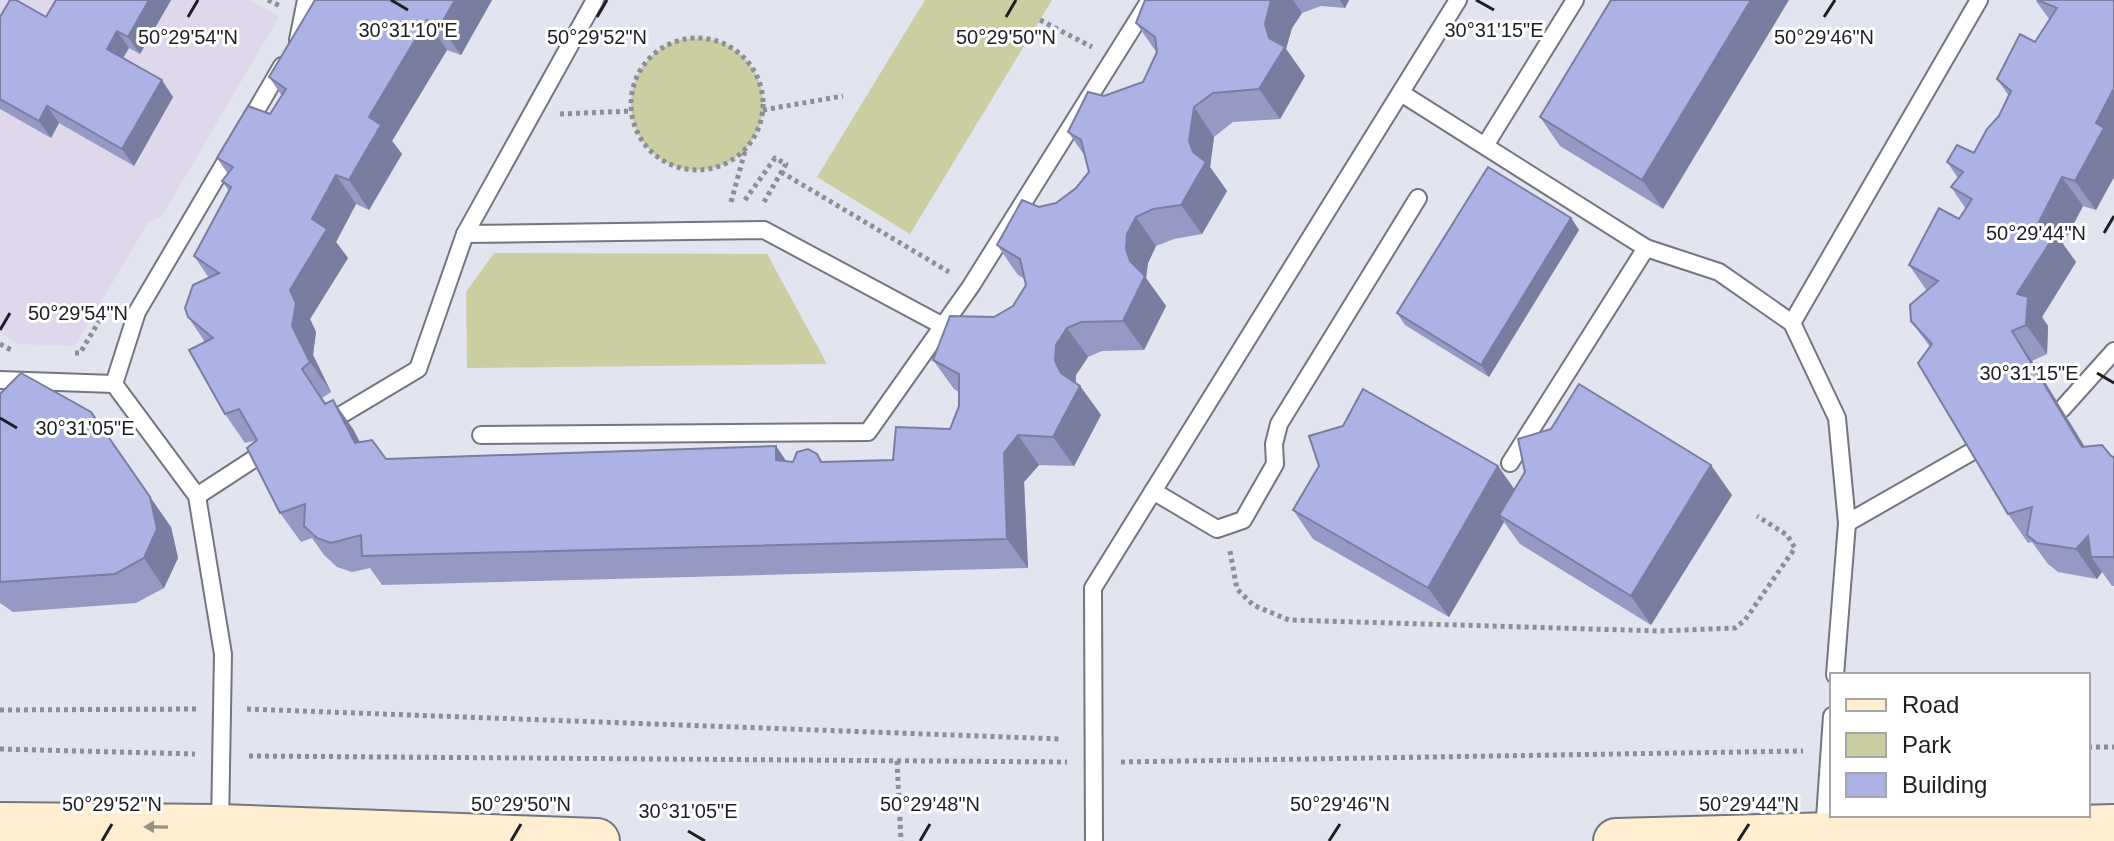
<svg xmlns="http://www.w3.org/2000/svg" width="2114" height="841" viewBox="0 0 2114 841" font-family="Arial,sans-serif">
<rect width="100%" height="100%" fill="#e2e4f0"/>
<polygon fill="#dfd7ec" points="0,0 250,0 279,17 162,216 148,223 75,346 19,344 0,333"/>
<g fill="#cacea0">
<polygon points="925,0 1052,0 910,234 817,177"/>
<circle cx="697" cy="104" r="66"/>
<polygon points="494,253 767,254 827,364 467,368 466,292"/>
</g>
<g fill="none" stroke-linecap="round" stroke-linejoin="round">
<g stroke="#747580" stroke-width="20">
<g id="service">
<polyline points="298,40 306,0"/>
<polyline points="1401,93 1646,248 1719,272 1792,323 1837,418 1847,523 1835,675"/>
<polyline points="247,126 282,66"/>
<polyline points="1486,144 1575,0"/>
<polyline points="465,234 764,230 945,327"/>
<polyline points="1792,323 1979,0"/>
<polyline points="0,380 114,384"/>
<polyline points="2062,409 2114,351"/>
<polyline points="336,418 418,369 465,234 595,0"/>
<polyline points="481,435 868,432 971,286 1150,0"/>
<polyline points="1510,463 1646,248"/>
<polyline points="1153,491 1217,529 1243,520 1275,464 1274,444 1279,424 1418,198"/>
<polyline points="197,496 266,451"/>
<polyline points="1847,523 1973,451"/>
<polyline points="220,826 223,654 197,496 114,384 137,312 233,149"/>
<polyline points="1824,833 1832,716"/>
<polyline points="1094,841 1093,588 1458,0"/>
</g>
</g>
<g stroke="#747580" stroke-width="48">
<g id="secondary">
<polyline points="0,825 220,827 597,841"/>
<polyline points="1616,841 2114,827"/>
</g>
</g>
<g stroke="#8d8f97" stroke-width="5" stroke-dasharray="4 4" stroke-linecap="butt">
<polyline points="268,0 280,6"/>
<polyline points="1040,20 1092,47"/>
<circle cx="697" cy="104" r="66"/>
<polyline points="763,110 843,96"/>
<polyline points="560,114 631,111"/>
<polyline points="781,172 949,272"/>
<polyline points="745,200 775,158 786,164 764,202"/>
<polyline points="731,202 745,151"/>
<polyline points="0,344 13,351"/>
<polyline points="75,353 80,353 107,308"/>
<polyline points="1230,551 1237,589 1253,605 1289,620 1659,631 1735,628 1745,620 1795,548 1787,535 1757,516"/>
<polyline points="247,709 1061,739"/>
<polyline points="0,710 197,709"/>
<polyline points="2088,747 2114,747"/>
<polyline points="0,749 195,754"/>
<polyline points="249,756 1067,762"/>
<polyline points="897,761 901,841"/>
<polyline points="1121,762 1803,751"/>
</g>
<use href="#service" stroke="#fff" stroke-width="16"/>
<use href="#secondary" stroke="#ffefd0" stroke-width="44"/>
</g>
<g fill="#9599c4">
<polygon points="171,0 140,54 129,48 123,58 173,97 134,166 59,123 51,138 0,109 0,17 46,17"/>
<polygon points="315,0 492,0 461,55 447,50 392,141 402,154 369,210 356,204 336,242 348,258 310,319 316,332 313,355 331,392 322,398 326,403 353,429 360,442 386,459 793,462 817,454 823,462 893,460 950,429 959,406 959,392 954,389 933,360 994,317 1013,306 1026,285 1025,279 1018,275 997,245 1039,207 1056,203 1076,188 1089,172 1085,156 1068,132 1104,96 1143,82 1157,53 1136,23 1145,0 1349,0 1345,8 1321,6 1302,13 1292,28 1286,49 1305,76 1280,119 1233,122 1214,137 1210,167 1227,191 1202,234 1174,239 1156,246 1148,263 1146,278 1166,306 1144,350 1102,351 1088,357 1076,375 1076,383 1080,386 1101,415 1074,466 1039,465 1024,482 1028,568 382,585 370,568 352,572 337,567 324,555 312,538 301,542 280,513 257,440 245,443 225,414 205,342 188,317 209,278 194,256 229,191 222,181 228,174 217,158 270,114 282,96 269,77"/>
<polygon points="1611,0 1663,209 1560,146 1540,117"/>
<polygon points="2114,0 2114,177 2096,210 2083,206 2063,244 2076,262 2042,317 2048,326 2047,354 2032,361 2085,447 2114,457 2114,586 2112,586 2102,572 2097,579 2058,572 2048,564 2032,542 2028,543 2008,514 1930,347 1911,321 1927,291 1909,265 1959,219 1966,209 1951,187 1958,178 1947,162 1974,153 1999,116 2009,96 1997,79 2035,42 2050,20 2036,1"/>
<polygon points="1571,218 1579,230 1489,377 1405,325 1397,313"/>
<polygon points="0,394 171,527 178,558 164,588 136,603 13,612 0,603"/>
<polygon points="1498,466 1514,489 1732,495 1651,625 1520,544 1504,522 1449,617 1313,539 1293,510"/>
</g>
<g fill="#797da0">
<polygon points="149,0 171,0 140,54 128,37"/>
<polygon points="455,0 492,0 461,55 440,26"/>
<polygon points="1271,0 1293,0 1302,13 1292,28 1286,49 1305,76 1280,119 1259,89 1269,38 1265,24"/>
<polygon points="1340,0 1349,0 1345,8"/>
<polygon points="1751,0 1789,0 1663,209 1642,180"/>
<polygon points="427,20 447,50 392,141 402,154 369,210 349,180 369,117"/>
<polygon points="117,31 129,48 118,66 107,49"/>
<polygon points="162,80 173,97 134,166 122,149"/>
<polygon points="2113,90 2114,92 2114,177 2096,210 2075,181 2096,123"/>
<polygon points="47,106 59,123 51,138 39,121"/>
<polygon points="1194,107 1214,137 1210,167 1227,191 1202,234 1181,205 1193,152 1189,141"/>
<polygon points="336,175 356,204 336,242 348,258 310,319 316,332 313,355 331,392 310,362 292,326 290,290 312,219"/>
<polygon points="2062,177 2083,206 2063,244 2076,262 2042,317 2048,326 2047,354 2026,325 2017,294 2039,222"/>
<polygon points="1136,217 1156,246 1148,263 1146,278 1166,306 1144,350 1123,321 1130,261 1126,249 1127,234"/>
<polygon points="1571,218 1579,230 1489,377 1481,365"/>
<polygon points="1067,328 1088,357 1076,375 1075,390 1080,386 1101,415 1074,466 1053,437 1061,373 1055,361 1056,345"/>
<polygon points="2012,331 2032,361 2103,477 2082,447"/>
<polygon points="333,400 353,429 375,472 355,443"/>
<polygon points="91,412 171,527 178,558 164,588 144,558"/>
<polygon points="1018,435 1039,465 1024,482 1028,568 1007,539 1004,453"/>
<polygon points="776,446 796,475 776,460"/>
<polygon points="1711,465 1732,495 1651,625 1631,596"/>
<polygon points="1498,466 1519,496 1499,515 1504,522 1449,617 1428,588"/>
<polygon points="2088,536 2091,557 2102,572 2097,579 2076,549"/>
</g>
<g fill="#adb2e4" stroke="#797da0" stroke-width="2">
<polygon points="10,0 16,0 46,17 56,0 149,0 128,37 117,31 107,49 162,80 122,149 47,106 39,121 0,99 0,17"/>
<polygon points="315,0 455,0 440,26 427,20 369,117 381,125 349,180 336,175 312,219 327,229 290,290 296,303 292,326 310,362 302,369 325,404 333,400 355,443 372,440 386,459 776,446 776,460 793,462 797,452 808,449 817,454 821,462 893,460 896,427 950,429 959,406 959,374 933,360 950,316 994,317 1013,306 1026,285 1020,259 997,245 1022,200 1039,207 1056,203 1076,188 1089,172 1081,140 1068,132 1088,92 1104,96 1143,82 1157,52 1155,37 1136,23 1145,0 1271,0 1265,24 1269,38 1285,47 1259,89 1213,93 1194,107 1189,141 1193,152 1206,162 1181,205 1153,209 1136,217 1127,234 1126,249 1130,261 1145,276 1123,321 1081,322 1067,328 1056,345 1055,361 1061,373 1080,386 1053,437 1018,435 1004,453 1007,539 362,556 361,535 331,543 317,538 304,526 305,504 280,513 247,448 257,440 239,409 225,414 189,350 213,338 188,317 185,308 193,285 219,273 194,256 231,187 222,181 233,167 217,158 248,106 270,114 286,89 269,77"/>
<polygon points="1611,0 1751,0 1642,180 1540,117"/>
<polygon points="2037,0 2114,0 2114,90 2113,90 2096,123 2104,128 2075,181 2062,177 2039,222 2056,233 2017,294 2028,297 2026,325 2012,331 2082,447 2102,445 2111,456 2114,457 2114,557 2091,557 2088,536 2076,549 2037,543 2027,535 2032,507 2008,514 1918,363 1932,344 1911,321 1910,305 1938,281 1909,265 1939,208 1959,219 1972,199 1951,187 1963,172 1947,162 1957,145 1974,153 1987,129 1999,116 2011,91 1997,79 2020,34 2035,42 2057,8"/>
<polygon points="1488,167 1571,218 1481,365 1397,313"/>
<polygon points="21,373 91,412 150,497 157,529 144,558 115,574 0,582 0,394"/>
<polygon points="1579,384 1711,465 1631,596 1499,515 1525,472 1518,439 1551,429"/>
<polygon points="1363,389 1498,466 1428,588 1293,510 1319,466 1309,436 1343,426"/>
</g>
<defs><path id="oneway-solid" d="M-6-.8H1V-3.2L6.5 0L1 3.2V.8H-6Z" transform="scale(2)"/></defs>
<use fill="#9a9182" href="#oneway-solid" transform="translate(156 827) rotate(-179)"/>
<path fill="none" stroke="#1e1f23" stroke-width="3" d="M391,0L408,10M1476,0L1494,10M188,17L198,0M597,17L607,0M1006,17L1016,0M1824,17L1835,0M2104,233L2114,216M0,330L10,313M2097,373L2114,383M0,418L17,428M688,831L705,841M102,841L112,824M511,841L521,824M920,841L930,824M1329,841L1340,824M1738,841L1749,824"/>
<g font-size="20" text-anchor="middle" fill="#1e1f23" stroke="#fff" stroke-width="6" stroke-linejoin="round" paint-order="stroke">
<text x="408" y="37">30°31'10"E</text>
<text x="1494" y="37">30°31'15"E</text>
<text x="188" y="44">50°29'54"N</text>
<text x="597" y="44">50°29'52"N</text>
<text x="1006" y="44">50°29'50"N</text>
<text x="1824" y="44">50°29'46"N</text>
<text x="2036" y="240">50°29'44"N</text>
<text x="78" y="320">50°29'54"N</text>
<text x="2029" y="380">30°31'15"E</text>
<text x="85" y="435">30°31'05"E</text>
<text x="112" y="811">50°29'52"N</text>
<text x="521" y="811">50°29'50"N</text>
<text x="930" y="811">50°29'48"N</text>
<text x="1340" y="811">50°29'46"N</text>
<text x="1749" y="811">50°29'44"N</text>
<text x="688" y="818">30°31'05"E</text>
</g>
<rect x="1830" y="673" width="260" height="144" fill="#ffffff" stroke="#a5a5a7" stroke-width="2"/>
<rect x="1846" y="699" width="40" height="12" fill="#ffefd0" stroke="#a5a5a7" stroke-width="2"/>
<text x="1902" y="713" font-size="24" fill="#1e1f23">Road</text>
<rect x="1846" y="733" width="40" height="24" fill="#cacea0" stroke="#a5a5a7" stroke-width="2"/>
<text x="1902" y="753" font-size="24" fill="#1e1f23">Park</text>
<rect x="1846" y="773" width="40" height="24" fill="#adb2e4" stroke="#a5a5a7" stroke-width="2"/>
<text x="1902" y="793" font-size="24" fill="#1e1f23">Building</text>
</svg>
